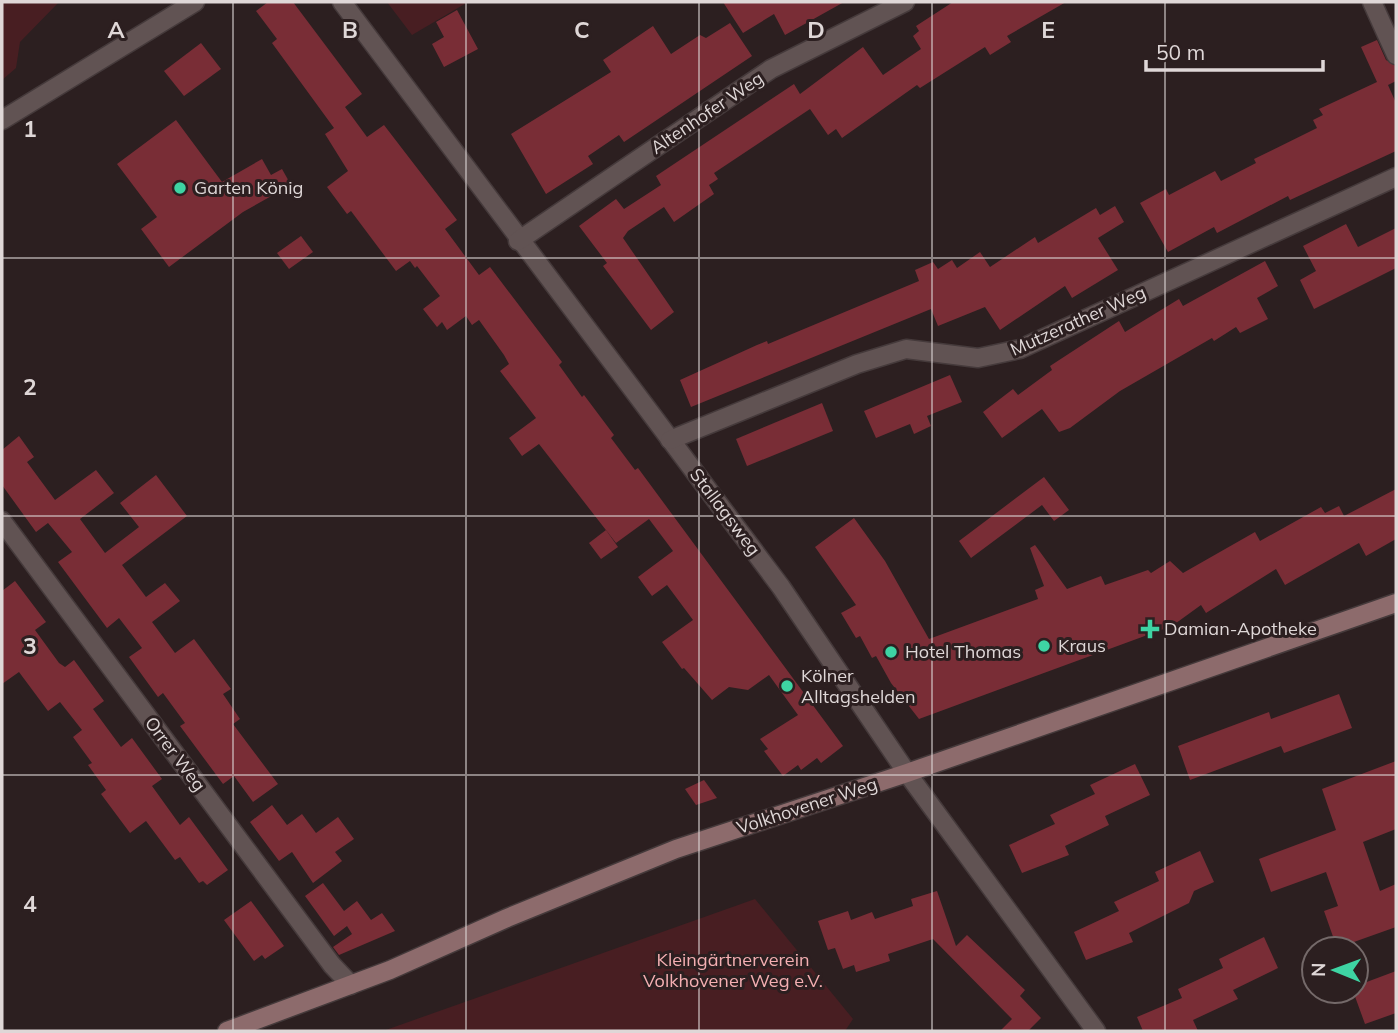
<svg xmlns="http://www.w3.org/2000/svg" width="1398" height="1033" viewBox="0 0 1398 1033" font-family="Mulish,sans-serif">
<rect width="100%" height="100%" fill="#2c1f20"/>
<g fill="#481e22">
<polygon points="2,2 80,2 58,3 20,42 16,68 2,80"/>
<polygon points="387,2 468,2 412,35"/>
<polygon points="755,899 853,1019 845,1031 383,1031"/>
</g>
<g fill="#792d36">
<polygon points="268,2 293,2 362,94 345,107 367,137 384,125 457,220 445,229 479,275 490,267 562,362 559,365 582,397 584,395 614,435 611,438 635,470 638,468 843,746 821,763 817,758 801,770 798,765 783,776 764,751 768,749 760,739 798,715 769,675 748,690 729,687 712,700 684,668 682,669 662,642 693,620 667,585 652,596 638,577 673,551 649,519 616,543 539,444 522,456 509,438 536,418 500,371 509,364 504,355 479,320 472,325 466,316 447,330 442,322 437,327 423,309 440,296 417,266 415,268 410,261 396,271 351,211 347,214 327,187 348,171 325,134 334,128 272,43 277,39 256,11"/>
<polygon points="723,2 844,2 785,35 774,14 743,33"/>
<polygon points="953,2 1066,2 1007,36 1011,42 990,55 985,47 920,88 917,85 842,138 836,129 828,135 810,109 714,173 718,179 709,185 714,194 674,222 664,207 628,231 623,238 674,312 651,330 603,266 607,263 579,226 616,199 624,209 661,185 656,176 794,84 800,94 863,47 883,75 921,49 913,36 919,31 916,26"/>
<polygon points="457,10 478,49 444,67 432,44 444,37 436,22"/>
<polygon points="730,23 752,56 624,142 619,135 588,156 593,164 546,194 511,134 611,72 603,60 653,26 671,54 700,35 706,38"/>
<polygon points="1377,40 1386,60 1396,66 1396,81 1388,85 1396,103 1396,151 1290,200 1288,196 1217,233 1214,227 1168,252 1140,203 1166,189 1169,195 1215,171 1221,181 1256,163 1254,159 1317,128 1313,120 1323,115 1319,109 1377,82 1361,47"/>
<polygon points="201,43 221,69 184,96 164,71"/>
<polygon points="176,120 222,182 262,159 271,175 282,169 291,185 243,212 169,267 141,229 157,217 117,164"/>
<polygon points="1115,206 1124,222 1098,238 1118,270 1072,298 1065,286 1000,330 985,307 938,326 931,309 691,407 680,380 757,345 767,341 768,344 919,281 915,270 933,262 938,269 952,260 957,268 980,252 990,267 1035,237 1038,243 1096,208 1100,215"/>
<polygon points="1346,224 1358,247 1396,228 1396,268 1314,309 1300,280 1316,271 1303,246"/>
<polygon points="301,236 313,252 289,269 277,253"/>
<polygon points="1265,261 1278,286 1257,298 1268,319 1240,333 1236,327 1214,341 1212,338 1120,391 1070,428 1059,432 1042,409 1002,438 983,412 1013,389 1018,395 1052,370 1050,366 1119,321 1125,332 1179,299 1183,306"/>
<polygon points="950,375 962,402 927,416 931,426 914,434 910,424 876,438 864,411"/>
<polygon points="822,403 833,431 747,466 736,439"/>
<polygon points="19,436 34,457 27,462 55,500 96,470 114,493 80,519 105,553 139,527 120,503 156,475 187,516 122,565 146,597 165,583 180,601 152,622 175,653 194,639 231,689 223,694 240,719 233,724 278,784 253,802 234,776 223,784 180,726 185,723 163,693 158,697 129,657 142,648 119,618 107,628 58,562 72,552 48,523 36,532 2,485 2,450"/>
<polygon points="1044,477 1069,510 1054,521 1042,505 971,558 959,541"/>
<polygon points="1396,489 1396,539 1366,556 1359,543 1285,585 1276,569 1206,613 1201,605 1172,626 919,719 891,683 876,656 872,658 860,636 856,638 841,613 856,605 815,547 854,518 885,561 929,639 1038,599 1035,590 1044,586 1030,548 1035,545 1067,589 1101,576 1105,585 1148,570 1151,573 1170,561 1183,573 1255,532 1260,541 1321,507 1325,513 1339,506 1344,516"/>
<polygon points="606,530 618,547 601,559 589,543"/>
<polygon points="15,581 46,622 35,630 59,663 65,667 74,660 104,701 93,709 121,747 132,738 162,779 152,786 180,825 189,817 228,870 207,885 203,881 199,883 180,857 175,860 146,821 130,833 101,794 106,790 88,765 92,763 73,737 82,730 60,702 48,711 19,672 2,684 2,591"/>
<polygon points="1339,694 1352,728 1284,753 1281,746 1190,780 1178,746 1269,712 1271,719"/>
<polygon points="1396,761 1396,829 1363,842 1380,891 1396,884 1396,927 1337,948 1324,911 1338,906 1326,872 1271,892 1259,859 1336,830 1322,789"/>
<polygon points="1135,764 1150,795 1105,816 1109,825 1065,846 1069,855 1022,873 1009,845 1055,824 1050,815 1095,794 1090,785"/>
<polygon points="704,780 717,798 696,805 685,789"/>
<polygon points="272,805 287,825 302,814 316,833 338,817 354,839 335,852 342,861 313,883 292,852 279,861 250,822"/>
<polygon points="1200,851 1214,882 1194,891 1189,903 1129,933 1133,942 1086,960 1074,932 1119,911 1114,902 1159,881 1155,872"/>
<polygon points="323,883 344,911 357,901 371,920 382,913 395,931 339,955 333,947 352,934 347,926 334,936 305,896"/>
<polygon points="937,891 956,946 967,935 1025,990 1020,996 1041,1018 1028,1031 1000,1031 1012,1019 933,939 888,954 890,961 856,972 854,965 843,969 835,948 828,950 818,921 848,911 851,920 872,912 875,919 913,906 911,899"/>
<polygon points="251,901 284,946 265,959 262,955 254,961 224,920"/>
<polygon points="1264,937 1278,968 1233,990 1238,999 1193,1020 1198,1031 1143,1031 1137,1017 1182,998 1178,989 1223,968 1219,959"/>
<polygon points="1396,971 1396,1013 1365,1024 1353,991 1356,991 1356,986"/>
</g>
<g fill="none" stroke-linecap="round" stroke-linejoin="round">
<g stroke="#453a3b" stroke-width="21">
<g id="street">
<polyline points="342,2 781,587 907,773 1096,1031"/>
<polyline points="1372,2 1396,55"/>
<polyline points="2,120 195,2"/>
<polyline points="518,241 771,69 905,2"/>
<polyline points="670,440 857,364 906,349 978,358 1020,349 1396,177"/>
<polyline points="2,521 332,965 351,985"/>
</g>
</g>
<g stroke="#453a3b" stroke-width="21">
<polyline id="secondary" points="227,1031 390,970 507,918 676,849 907,773 1396,603"/>
</g>
<use href="#street" stroke="#615353" stroke-width="18"/>
<use href="#secondary" stroke="#8d6b6c" stroke-width="18"/>
</g>
<path fill="none" stroke="#dfd7d7" stroke-width="2" stroke-opacity="0.55" d="M233,2V1031M466,2V1031M699,2V1031M932,2V1031M1165,2V1031M2,258H1396M2,516H1396M2,775H1396"/>
<g fill="#3ed4a3" stroke="#2c1f20" stroke-width="2.5">
<circle cx="180" cy="188" r="7"/>
<path d="M1146.5 618.5h7v7h7v7h-7v7h-7v-7h-7v-7h7z"/>
<circle cx="1044" cy="646" r="7"/>
<circle cx="891" cy="652" r="7"/>
<circle cx="787" cy="686" r="7"/>
</g>
<g text-anchor="middle" stroke-width="6" stroke-linejoin="round" paint-order="stroke">
<g font-size="18" fill="#dfd7d7" stroke="#2c1f20">
<text transform="translate(707 113) rotate(-34)" y="6">Altenhofer Weg</text>
<text transform="translate(1078 321) rotate(-24)" y="6">Mutzerather Weg</text>
<text transform="translate(725 512) rotate(53)" y="6">Stallagsweg</text>
<text transform="translate(175 754) rotate(53)" y="6">Orrer Weg</text>
<text transform="translate(807 806) rotate(-18)" y="6">Volkhovener Weg</text>
</g>
<g font-size="18" fill="#dfd7d7" stroke="#2c1f20" text-anchor="start">
<text x="194" y="194">Garten König</text>
<text x="1164" y="635">Damian-Apotheke</text>
<text x="1058" y="652">Kraus</text>
<text x="905" y="658">Hotel Thomas</text>
<text x="801" y="682">Kölner<tspan x="801" dy="21">Alltagshelden</tspan></text>
</g>
<g font-size="18" fill="#f4afb2" stroke="#2c1f20">
<text x="733" y="966">Kleingärtnerverein<tspan x="733" dy="21">Volkhovener Weg e.V.</tspan></text>
</g>
</g>
<g font-size="23" text-anchor="middle" font-weight="bold" fill="#dfd7d7" stroke="#2c1f20" stroke-width="6" stroke-linejoin="round" paint-order="stroke">
<text x="116" y="38">A</text>
<text x="350" y="38">B</text>
<text x="582" y="38">C</text>
<text x="816" y="38">D</text>
<text x="1048" y="38">E</text>
<text x="30" y="137">1</text>
<text x="30" y="395">2</text>
<text x="30" y="654">3</text>
<text x="30" y="912">4</text>
</g>
<rect width="1398" height="1033" fill="none" stroke="#dfd7d7" stroke-width="7"/>
<g transform="translate(1335 970) rotate(271)"><circle r="33" fill="#2c1f20" stroke="#746969" stroke-width="2"/>
<path d="M0-5L12 26L0 18L-12 26Z" fill="#3ed4a3"/>
<text y="-10" font-size="19" font-weight="bold" text-anchor="middle" fill="#dfd7d7">N</text>
</g>
<path d="M1146 60v10h177v-10" fill="none" stroke="#dfd7d7" stroke-width="3.5"/>
<text x="1156" y="60" font-size="21" fill="#dfd7d7" stroke="#2c1f20" stroke-width="5" paint-order="stroke">50 m</text>
</svg>
